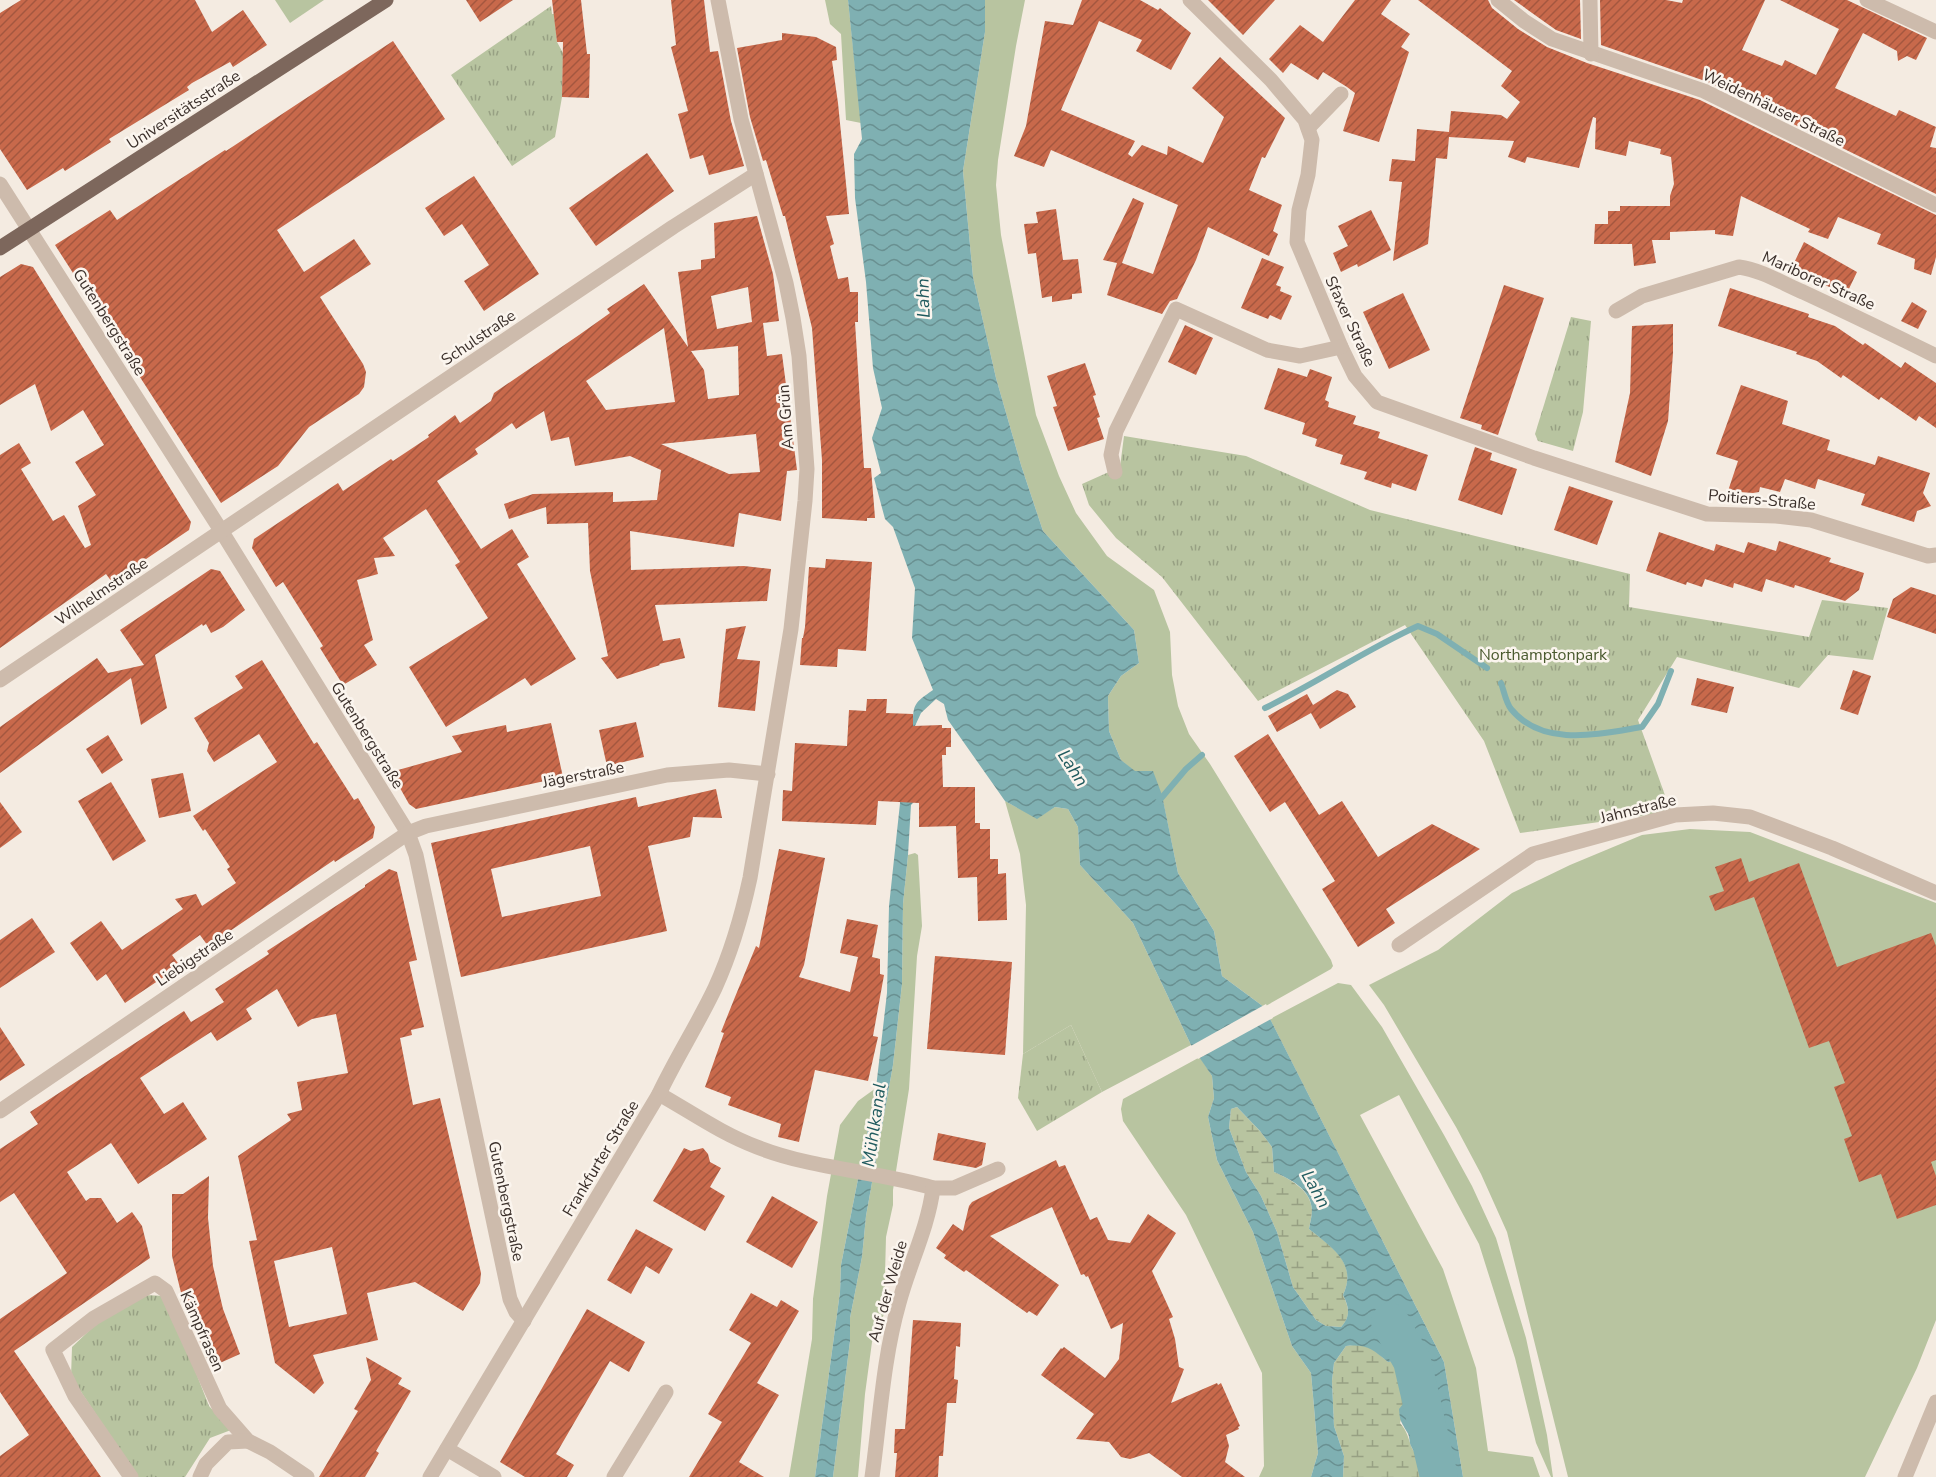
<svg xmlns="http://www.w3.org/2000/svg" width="1936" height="1477" viewBox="0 0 1936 1477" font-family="'Nunito Sans',sans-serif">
<defs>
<pattern id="wetland-marsh" width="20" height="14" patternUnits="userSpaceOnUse" patternTransform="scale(1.5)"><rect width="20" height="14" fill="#b8c4a0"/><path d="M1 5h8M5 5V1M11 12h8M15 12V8" fill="none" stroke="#97a083"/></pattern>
<pattern id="park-tufts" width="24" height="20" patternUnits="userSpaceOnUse" patternTransform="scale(1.5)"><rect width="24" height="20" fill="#b8c4a0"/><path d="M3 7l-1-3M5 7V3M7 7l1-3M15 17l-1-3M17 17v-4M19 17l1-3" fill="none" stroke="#97a083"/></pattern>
<pattern id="water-waves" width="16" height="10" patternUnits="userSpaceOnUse" patternTransform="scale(1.5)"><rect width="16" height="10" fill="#7fb0b2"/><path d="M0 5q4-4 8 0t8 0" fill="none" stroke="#699091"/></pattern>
<pattern id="building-hatch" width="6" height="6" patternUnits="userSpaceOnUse" patternTransform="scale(1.5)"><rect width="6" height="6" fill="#c8694b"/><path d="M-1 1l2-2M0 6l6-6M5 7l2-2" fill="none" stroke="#a4573f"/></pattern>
</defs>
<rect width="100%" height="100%" fill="#f4ebe1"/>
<g fill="#b8c4a0">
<polygon points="275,0 324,0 290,23"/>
<polygon points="825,0 848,0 861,123 846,120 841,34 830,24"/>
<polygon points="985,0 1025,0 1016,46 998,160 996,185 1001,235 1036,415 1059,476 1076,513 1107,556 1154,590 1170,632 1172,675 1178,706 1189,734 1210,764 1331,960 1333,966 1331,969 1264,1007 1222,976 1214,931 1178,873 1162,796 1121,760 1109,731 1108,696 1121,676 1139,663 1134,630 1043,531 1021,465 996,378 973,277 963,171 985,32"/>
<polygon points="1005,801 1037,818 1055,807 1068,809 1078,827 1080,865 1133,923 1191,1045 1102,1092 1071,1025 1023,1054 1026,905 1020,854"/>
<polygon points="1690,829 1750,832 1936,903 1936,1320 1917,1368 1865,1477 1568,1477 1507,1232 1481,1174 1456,1127 1384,1005 1369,985 1438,950 1512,893 1570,865 1642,835"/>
<polygon points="915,853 918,855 922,926 917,956 909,1089 893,1190 893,1205 886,1237 884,1314 872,1342 865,1394 858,1477 833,1477 850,1341 850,1318 862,1257 866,1216 893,1065 902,984 903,904 908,855"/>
<polygon points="1338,983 1351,985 1382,1027 1444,1135 1472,1186 1496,1238 1526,1338 1547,1435 1553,1477 1551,1477 1536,1443 1515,1358 1479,1244 1399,1095 1360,1115 1443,1269 1476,1368 1488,1451 1533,1457 1540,1477 1463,1477 1444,1362 1270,1019"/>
<polygon points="1200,1057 1212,1076 1214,1098 1208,1117 1217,1160 1253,1232 1292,1346 1311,1373 1318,1453 1311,1477 1259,1477 1264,1466 1262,1373 1186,1215 1123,1121 1121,1109 1123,1099"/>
<polygon points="876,1088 841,1265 840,1292 815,1477 789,1477 812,1339 813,1299 827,1196 840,1125 858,1101"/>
</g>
<g fill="url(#wetland-marsh)">
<path d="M1237,1107L1260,1131L1272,1147L1274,1172C1290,1179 1311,1190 1312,1210C1312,1216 1310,1223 1309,1229C1332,1247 1358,1263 1343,1295C1349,1307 1351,1317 1341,1327L1326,1326L1316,1320L1293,1287L1277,1232L1261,1196L1246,1172L1229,1128L1231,1109Z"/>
<path d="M1361,1344L1374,1350L1388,1362L1405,1360C1418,1369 1419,1379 1416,1394L1407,1399L1400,1423C1407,1431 1408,1437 1411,1446C1417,1460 1426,1456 1425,1477H1343L1344,1456L1334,1426L1332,1381L1334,1363L1346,1346Z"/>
</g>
<g fill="url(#park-tufts)">
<polygon points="551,6 552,14 554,14 557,42 563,53 562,97 555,137 512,166 451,75"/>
<polygon points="1571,317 1591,321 1583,412 1573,451 1538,441 1535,434"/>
<polygon points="1124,436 1246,456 1370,510 1630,574 1629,607 1809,637 1822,600 1888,608 1873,660 1828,655 1799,688 1677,657 1638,720 1671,812 1520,833 1484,741 1405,625 1258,701 1162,577 1116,538 1089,505 1082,484 1120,467"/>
<polygon points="1071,1025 1102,1092 1037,1131 1018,1098 1023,1054"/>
<polygon points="144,1295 166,1296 209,1406 231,1430 210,1438 185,1477 138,1477 71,1377 72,1347 94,1326"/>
</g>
<g fill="url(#water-waves)" fill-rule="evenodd">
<path d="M848,0H985V32L963,171L973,277L996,378L1021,465L1043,531L1134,630L1139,663L1121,676L1108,696L1109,731L1121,760L1135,771H1153L1162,795L1178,873L1214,931L1222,976L1264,1007L1444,1362L1463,1477H1425C1425,1457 1418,1460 1411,1446C1409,1442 1410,1436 1407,1432C1401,1421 1400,1422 1399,1409L1407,1399L1416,1393C1419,1379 1418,1369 1405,1360L1388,1362C1372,1349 1367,1344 1346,1346L1334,1363L1332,1381L1334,1426L1344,1456L1343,1477H1311L1318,1453L1311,1373L1292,1346L1253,1232L1217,1160L1208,1117L1214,1098L1212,1076L1191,1045L1133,923L1080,865L1078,827L1068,809L1055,807L1037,819L1005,801L948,720L944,704L936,699L921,713L915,726H913C913,704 914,703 933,690L912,638L915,588L893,527L885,519L874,478L881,473L872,438L882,408L873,368L866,282L855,198L854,154L862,139ZM1237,1107L1260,1131L1272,1147L1274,1172C1290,1179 1311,1189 1312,1210C1312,1216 1310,1223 1309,1229C1331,1247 1358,1263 1343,1295C1349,1307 1351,1316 1341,1327L1326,1326L1316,1320L1293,1287L1277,1232L1261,1196L1246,1172L1229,1128L1231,1109Z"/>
<polygon points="901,794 915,801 911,805 908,855 903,904 902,984 893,1065 866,1216 862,1257 850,1318 850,1341 833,1477 815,1477 840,1292 841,1265 876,1088 887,993 889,906"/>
</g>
<polygon fill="#f4ebe1" points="1266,1004 1273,1018 1198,1059 1189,1047"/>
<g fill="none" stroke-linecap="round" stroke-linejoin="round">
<g stroke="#7fb0b2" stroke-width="6">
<path d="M1501,683C1504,691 1506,703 1511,709C1543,748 1599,734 1642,727L1658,704L1671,671"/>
<path d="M1265,708C1317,683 1365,650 1418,626L1437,634L1487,668"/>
<polyline points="1158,802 1186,769 1202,755"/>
</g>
<polyline stroke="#7fb0b2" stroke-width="38" points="1390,1322 1412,1361 1439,1477"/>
</g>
<g fill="url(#building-hatch)" fill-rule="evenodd">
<polygon points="21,0 195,0 212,32 243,10 267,45 233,67 230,62 192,83 187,87 189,90 109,139 111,142 65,171 63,168 27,190 0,149 0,13"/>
<polygon points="466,0 513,0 480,22"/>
<polygon points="552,0 581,0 587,54 590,54 589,98 562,97 563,42 557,42"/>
<polygon points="671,0 704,0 710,52 718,51 731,121 744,166 709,175 703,155 690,159 678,114 688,111 671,47 676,45"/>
<polygon points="1082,0 1140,0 1158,10 1160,8 1191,33 1171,70 1136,51 1142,40 1099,21 1061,110 1135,141 1128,154 1132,157 1142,145 1167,155 1168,146 1203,163 1224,117 1192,88 1220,57 1285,118 1265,158 1262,157 1249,190 1282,205 1273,231 1278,234 1269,256 1208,227 1196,260 1177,299 1170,301 1162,314 1107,295 1117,263 1103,260 1133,198 1144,203 1122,263 1153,274 1178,205 1051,150 1044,167 1014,156 1026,126 1045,21 1073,25"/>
<polygon points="1208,0 1275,0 1243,35"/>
<polygon points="1355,0 1391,0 1381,14 1410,34 1401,47 1409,52 1379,142 1343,131 1355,93 1347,87 1323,72 1318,80 1291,63 1283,73 1269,59 1300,25 1323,42"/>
<polygon points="1418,0 1488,0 1492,8 1518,29 1547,47 1587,63 1700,100 1936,215 1936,257 1931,275 1914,269 1915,259 1877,244 1881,234 1838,217 1828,239 1808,232 1810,229 1741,196 1733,236 1715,234 1715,230 1670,232 1670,240 1652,240 1656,263 1634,266 1632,244 1594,244 1595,224 1608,224 1608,211 1620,211 1620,206 1670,206 1670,196 1674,184 1671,157 1660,154 1661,149 1629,141 1626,156 1595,149 1596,118 1593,117 1579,168 1527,157 1525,163 1508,157 1514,141 1449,137 1447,159 1436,158 1428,244 1393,261 1402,182 1389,181 1392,159 1415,161 1417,129 1449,132 1451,111 1501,115 1507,119 1520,102 1501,86 1512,71"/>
<polygon points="1514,0 1580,0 1581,39 1556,30"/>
<polygon points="1600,0 1666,0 1682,3 1683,0 1765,0 1742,50 1782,66 1785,60 1816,75 1839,29 1780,0 1847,0 1927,38 1916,60 1907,56 1898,61 1897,51 1863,33 1835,88 1896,116 1899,110 1936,127 1930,147 1936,148 1936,194 1708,82 1601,45"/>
<polygon points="782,33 816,37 836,47 837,60 832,61 838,103 849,214 826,216 834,244 830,246 838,279 848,277 850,292 858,292 858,322 855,322 864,468 871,468 875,518 867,518 867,521 822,518 822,460 812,328 785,216 783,216 766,160 763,161 750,117 737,48 782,40"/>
<polygon points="393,41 445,119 277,230 304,272 354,239 371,264 320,297 363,364 366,372 364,387 359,394 309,427 278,466 221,503 55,245 110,210 117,220 225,150 226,151"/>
<polygon points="647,153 674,191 596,246 569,208"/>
<polygon points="474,176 539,274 484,311 464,281 489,265 462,224 444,236 425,208"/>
<polygon points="1056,209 1063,260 1078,259 1082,293 1072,294 1072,299 1052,302 1052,296 1042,298 1036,253 1028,254 1024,224 1038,223 1036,212"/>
<polygon points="1371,210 1391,250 1358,267 1357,264 1341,272 1333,253 1348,246 1338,226"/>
<path d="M757,216L773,274L779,321L763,323L767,356L782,354L797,470L787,471L781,521L739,513L734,547L630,531L631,570L744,566L771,569L767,601L655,605L663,641L680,638L685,658L659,664L660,665L617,679L601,658L608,656L590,571L588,523L547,524L546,507L509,519L504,504L533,494L613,492V502L657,500L661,470L630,456L575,466L569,437L551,441L544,411L516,429L512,423L475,449L478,454L437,481L481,549L512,529L529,557L517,564L576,659L531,686L525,678L446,727L409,667L488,618L455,565L460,562L426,509L383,538L395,556L374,558L378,574L357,580L373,640L364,645L377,665L343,685L320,648L323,646L283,582L276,587L252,548L254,539L338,483L343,491L391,459L393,461L429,437L428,435L455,415L460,423L491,401L494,393L579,335L610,313L607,309L644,284L688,347L678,272L701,269V260L715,258L714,223ZM748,287L752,322L717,329L711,296ZM664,328L675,402L606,410L586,381ZM738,346L739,395L708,399L704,370L691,351ZM756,434L760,472L729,474L661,444Z"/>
<polygon points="1804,242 1857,272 1846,295 1796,271 1798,265 1794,263"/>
<polygon points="1262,258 1284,267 1276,285 1281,287 1280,291 1292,296 1281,320 1270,315 1268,319 1241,308"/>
<polygon points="21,264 33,267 191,522 189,530 112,582 106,574 0,648 0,455 19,443 31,463 21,469 53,521 64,515 85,548 91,545 78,506 96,495 75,462 104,445 83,410 51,431 35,384 0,405 0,277"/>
<polygon points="1504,285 1544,298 1498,435 1481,429 1482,425 1460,418"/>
<polygon points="1730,288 1809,314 1808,317 1835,326 1863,345 1865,343 1901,368 1905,362 1936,383 1936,428 1919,416 1916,421 1881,397 1879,400 1843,375 1841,378 1817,361 1796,354 1797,352 1718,326"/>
<polygon points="1403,293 1430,350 1389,369 1363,312"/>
<polygon points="1912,302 1927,311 1918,329 1901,321"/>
<polygon points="1673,324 1673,353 1668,421 1651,476 1615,462 1630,393 1632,326"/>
<polygon points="1185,325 1213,338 1196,375 1168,362"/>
<polygon points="1085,363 1096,395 1093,396 1100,417 1097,418 1104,439 1068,451 1053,407 1057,406 1047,376"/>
<polygon points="1278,368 1307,377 1310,369 1332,377 1325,400 1329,402 1328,407 1356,416 1353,424 1380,432 1378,438 1428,455 1416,491 1392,483 1391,488 1364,479 1367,472 1340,464 1343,455 1315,446 1317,439 1302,434 1305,423 1264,409"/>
<polygon points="1741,385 1788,401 1782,424 1830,440 1827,450 1875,465 1878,456 1930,473 1923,493 1931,506 1917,511 1914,522 1861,505 1865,494 1818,479 1815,489 1785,479 1780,492 1760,487 1759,492 1753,493 1728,491 1738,461 1716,454"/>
<polygon points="1475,447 1492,453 1490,460 1517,469 1502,515 1458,500"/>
<polygon points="1569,486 1613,501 1597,545 1554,530"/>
<polygon points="1659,532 1714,551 1716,544 1744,553 1748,542 1776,551 1779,541 1831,558 1829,562 1864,573 1859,590 1845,601 1795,585 1794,588 1766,579 1762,592 1734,583 1733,588 1705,579 1702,587 1687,582 1686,585 1646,571"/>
<polygon points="826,559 872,562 866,651 838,649 837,667 800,665 802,638 803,638 805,627 809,567 825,568"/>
<polygon points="211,569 220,571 245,610 223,627 211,633 206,624 203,626 202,624 155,655 167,708 141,725 131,678 0,773 0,727 97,658 108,673 144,665 120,630"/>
<polygon points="1911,587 1936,595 1936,634 1887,617 1893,599"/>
<polygon points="746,626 737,659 760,661 755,711 718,707 726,629"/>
<polygon points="262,660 314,744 317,742 354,800 358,798 375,827 373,838 335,862 334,860 208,946 200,935 172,955 180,966 125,1003 106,974 97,981 70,943 101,921 122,950 183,909 175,899 196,894 202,906 236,883 227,869 230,867 205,829 203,831 193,816 277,762 259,734 214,762 207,751 209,743 194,718 243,688 235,676"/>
<polygon points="1853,670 1871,676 1858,715 1840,709"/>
<polygon points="1697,678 1734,687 1727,713 1691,705"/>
<polygon points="1337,690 1348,694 1356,707 1320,729 1311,713 1277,732 1268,716 1307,694 1313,705"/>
<polygon points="867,699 887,699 886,713 913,714 913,726 942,725 942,728 951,728 951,747 946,747 946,755 942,755 943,787 975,787 975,823 980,823 980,829 990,829 990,859 998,859 998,874 1006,873 1007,920 978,921 977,877 958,878 956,826 919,827 919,803 878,801 876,825 782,821 783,790 792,791 795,743 847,746 849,710 866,711"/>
<polygon points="636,722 644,757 607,766 599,730"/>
<polygon points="551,723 563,777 416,809 409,804 391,772 462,752 452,736 506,725 507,732"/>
<polygon points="1268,734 1319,815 1342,801 1378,857 1432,824 1480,849 1386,909 1395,923 1358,947 1322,889 1335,881 1285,802 1270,812 1234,756"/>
<polygon points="108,735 123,760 102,774 86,749"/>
<polygon points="183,773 191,811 159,818 151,779"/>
<polygon points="111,782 146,841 113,861 78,801"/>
<path d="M716,789L722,818L693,817L690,837L648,846L667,931L461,977L431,843L636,797L638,807ZM590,846L601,896L502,917L491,869Z"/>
<polygon points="0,802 22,832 0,848"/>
<polygon points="779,849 825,858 804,965 799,977 850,992 858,957 840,953 847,919 878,925 872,957 880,959 880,974 884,975 873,1036 878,1037 868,1081 815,1070 799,1142 778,1137 781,1124 728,1105 731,1097 705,1087 724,1033 721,1032 735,997 756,946 759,948"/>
<polygon points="1741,858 1749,882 1799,863 1837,967 1931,933 1936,946 1936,1160 1931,1162 1936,1176 1936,1205 1897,1219 1881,1174 1859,1182 1844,1139 1852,1136 1834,1087 1845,1083 1829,1041 1809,1048 1754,897 1715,911 1709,896 1724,891 1715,867"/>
<path d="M389,869L397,872L417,960L409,962L424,1027L411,1030L412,1035L400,1038L413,1105L440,1098L481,1273L480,1283L463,1311L415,1282L367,1293L378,1340L313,1355L324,1383L314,1394L275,1363L249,1241L257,1240L238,1156L291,1120L287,1114L302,1110L297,1082L348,1073L336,1014L312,1019L298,1027L277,989L246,1009L252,1019L217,1041L211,1032L140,1078L164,1114L183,1102L207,1139L138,1184L111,1143L67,1172L86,1201L90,1198H101L117,1223L132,1212L142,1226L150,1258L14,1351L101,1477H0V1456L29,1435L0,1392V1319L67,1273L14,1193L0,1202V1149L38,1124L30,1112L184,1011L191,1022L224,1002L215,989L269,954L267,951L365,887V885ZM332,1247L347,1314L289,1327L274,1261Z"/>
<polygon points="32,918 55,952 0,988 0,940"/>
<polygon points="935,956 1012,962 1005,1055 927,1049"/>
<polygon points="0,1027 25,1065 0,1081"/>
<polygon points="938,1133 986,1143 982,1165 976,1168 933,1160"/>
<polygon points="684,1148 691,1151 703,1148 708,1154 710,1162 721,1168 710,1187 725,1196 705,1231 653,1201"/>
<polygon points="1056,1160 1059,1167 1065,1165 1090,1220 1097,1217 1108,1240 1130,1243 1148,1214 1176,1233 1152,1271 1173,1317 1169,1319 1175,1339 1179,1367 1184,1369 1171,1403 1217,1383 1218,1385 1221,1383 1240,1426 1238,1427 1239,1429 1226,1435 1229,1446 1225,1462 1245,1477 1182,1477 1149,1453 1130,1459 1121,1457 1109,1442 1076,1439 1094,1414 1041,1375 1061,1348 1062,1349 1064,1347 1105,1378 1119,1359 1123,1323 1111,1329 1088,1276 1086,1277 1084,1274 1081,1275 1052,1207 990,1236 1059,1285 1037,1316 1029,1311 1027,1313 966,1270 964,1272 944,1258 946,1255 936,1248 953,1224 963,1231 969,1206 972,1202"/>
<polygon points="209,1176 208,1218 213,1266 223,1309 240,1354 211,1367 185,1309 172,1256 172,1194 183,1194"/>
<polygon points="772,1196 818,1222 792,1268 746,1242"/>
<polygon points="636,1229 673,1249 659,1274 646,1266 631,1294 607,1280"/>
<polygon points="751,1293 777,1307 781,1300 799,1311 757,1383 779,1395 739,1462 764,1477 689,1477 722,1422 708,1414 751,1343 729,1330"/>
<polygon points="587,1309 645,1342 629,1372 610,1361 556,1454 574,1465 567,1477 525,1477 500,1462"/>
<polygon points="913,1320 961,1323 960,1347 956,1346 954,1379 958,1380 956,1403 947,1403 943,1456 939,1456 938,1477 895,1477 897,1453 894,1453 895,1429 905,1429"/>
<polygon points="366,1357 402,1378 398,1384 411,1391 376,1451 379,1453 365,1477 319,1477 358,1411 354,1409 371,1380"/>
</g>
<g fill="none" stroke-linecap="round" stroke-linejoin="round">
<g stroke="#cdbbac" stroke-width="15">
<polyline points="1190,0 1271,80 1305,120 1312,140 1308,175 1299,210 1297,242 1341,347 1355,376 1377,402 1534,458 1707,514 1776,516 1811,520 1928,556 1936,555"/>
<polyline points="1498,0 1524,21 1552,39 1704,91 1936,205"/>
<polyline points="1590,0 1591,54"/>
<polyline points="1867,0 1936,32"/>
<polyline points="1308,128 1341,94"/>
<polyline points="0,184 222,532 408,833 416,855 510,1299 516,1312 524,1321"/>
<path d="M1616,311L1642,296L1739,267C1761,270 1782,283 1803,292C1848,313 1892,334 1936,356"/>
<polyline points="1115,472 1111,455 1116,431 1176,309 1267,350 1300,356 1341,347"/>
<polyline points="0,680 673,227 756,174"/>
<polyline points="1399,945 1533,854 1675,815 1713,813 1750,817 1832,848 1936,893"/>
<path d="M659,1094C691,1112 722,1134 757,1147C813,1169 875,1171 933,1188H954L998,1169"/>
<polyline points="0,1111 408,833 426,826 667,775 729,770 768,774"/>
<polyline points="447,1449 494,1477"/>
<polyline points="131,1477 75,1396 53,1350 94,1318 155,1283 166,1291 220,1409 248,1441 270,1452 307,1477"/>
<polyline points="200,1477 206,1464 228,1442 248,1441"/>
<path d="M430,1477L659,1094C676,1058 698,1024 715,988C731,953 742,915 750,878L791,629L805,501L807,469L799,356L793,318L786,283L741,119L718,0"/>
<polyline points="614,1477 666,1392"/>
<path d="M872,1477C880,1419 883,1359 899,1303C909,1265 928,1228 933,1188"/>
<polyline points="1905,1477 1936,1402"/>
</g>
<polyline stroke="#7d675c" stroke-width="15" points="0,248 386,0"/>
</g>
<g text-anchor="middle" stroke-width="5" stroke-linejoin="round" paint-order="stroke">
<g font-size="16" fill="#3b302b" stroke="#fbf5ee">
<text transform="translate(1774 107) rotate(26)" y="6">Weidenhäuser Straße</text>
<text transform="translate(183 109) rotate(-33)" y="6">Universitätsstraße</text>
<text transform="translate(1819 280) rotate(24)" y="6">Mariborer Straße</text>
<text transform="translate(1351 321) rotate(65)" y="6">Sfaxer Straße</text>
<text transform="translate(110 322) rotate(58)" y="6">Gutenbergstraße</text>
<text transform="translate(478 337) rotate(-34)" y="6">Schulstraße</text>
<text transform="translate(785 417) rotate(-94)" y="6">Am Grün</text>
<text transform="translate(1762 499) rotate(5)" y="6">Poitiers-Straße</text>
<text transform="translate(101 591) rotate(-34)" y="6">Wilhelmstraße</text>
<text transform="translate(368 735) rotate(58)" y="6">Gutenbergstraße</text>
<text transform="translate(583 774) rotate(-11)" y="6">Jägerstraße</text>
<text transform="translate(1638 808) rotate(-14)" y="6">Jahnstraße</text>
<text transform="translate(194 957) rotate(-34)" y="6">Liebigstraße</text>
<text transform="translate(600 1158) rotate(-59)" y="6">Frankfurter Straße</text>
<text transform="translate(507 1201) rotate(78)" y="6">Gutenbergstraße</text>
<text transform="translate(887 1291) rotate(-74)" y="6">Auf der Weide</text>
<text transform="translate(203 1331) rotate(66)" y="6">Kämpfrasen</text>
</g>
<g font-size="16" fill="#4a5a2e" stroke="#fbf5ee">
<text x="1543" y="660">Northamptonpark</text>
</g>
<g font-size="18" font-style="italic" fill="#1f5a5e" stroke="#fbf5ee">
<text transform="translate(923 298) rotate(-92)" y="6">Lahn</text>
<text transform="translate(1073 768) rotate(57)" y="6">Lahn</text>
<text transform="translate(874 1125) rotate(-82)" y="6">Mühlkanal</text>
<text transform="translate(1316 1189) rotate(61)" y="6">Lahn</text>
</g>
</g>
</svg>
